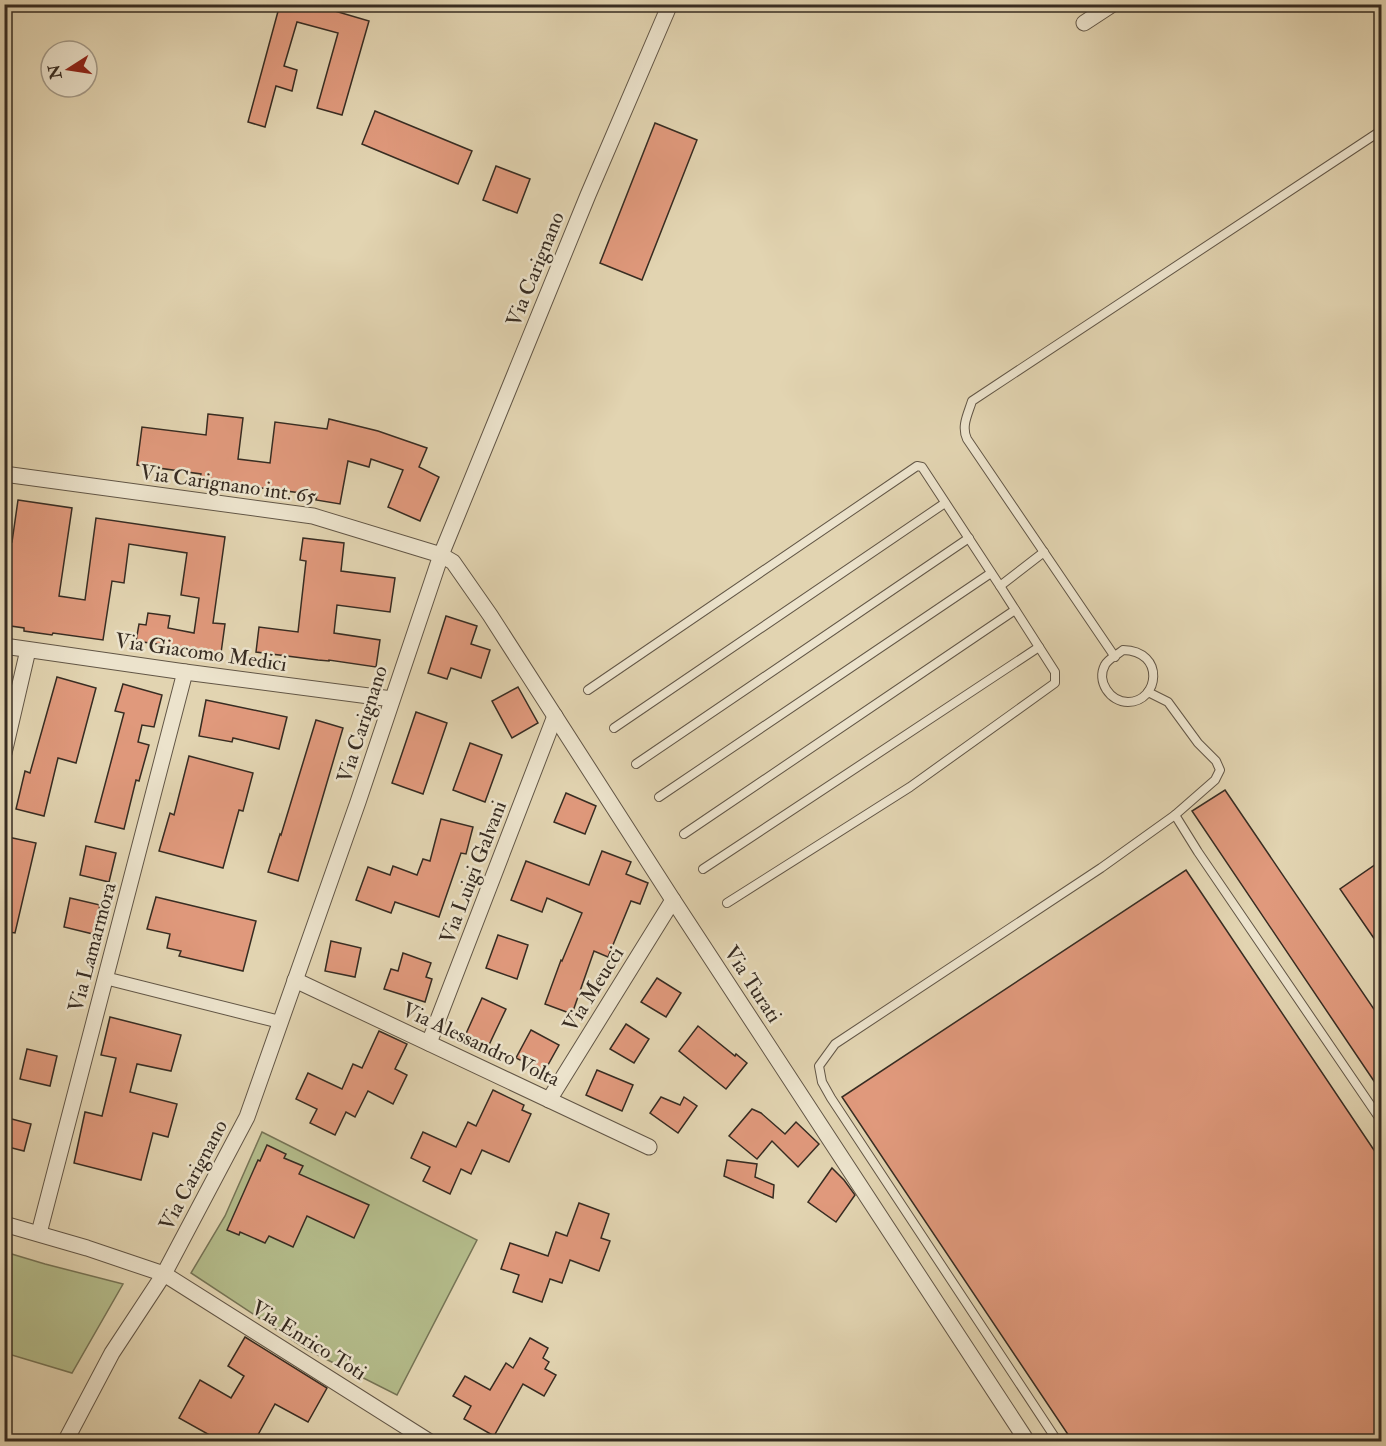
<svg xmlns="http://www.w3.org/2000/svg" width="1386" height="1446" viewBox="0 0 1386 1446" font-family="'IM FELL Double Pica',serif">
<rect width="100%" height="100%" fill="#e2d4b1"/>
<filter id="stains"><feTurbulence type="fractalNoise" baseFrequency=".00333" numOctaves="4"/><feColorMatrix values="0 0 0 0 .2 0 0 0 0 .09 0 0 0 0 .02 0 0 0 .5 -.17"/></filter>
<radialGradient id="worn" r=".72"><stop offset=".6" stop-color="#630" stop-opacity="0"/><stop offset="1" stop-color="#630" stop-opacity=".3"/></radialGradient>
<g fill="#b4bc8b" stroke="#767456" stroke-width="1.5">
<polygon points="262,1132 477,1240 397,1395 306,1349 191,1273 225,1216"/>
<polygon points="5,1252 45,1264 123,1284 72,1373 5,1353"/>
</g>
<g fill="#e0997c" stroke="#372c22" stroke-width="1.5">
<polygon points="280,4 311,4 369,21 342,115 317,108 338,33 297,22 284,66 297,70 292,91 276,86 265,127 248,122"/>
<polygon points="375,111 472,151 458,184 362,144"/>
<polygon points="655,123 697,140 642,280 600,263"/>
<polygon points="496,166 530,179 517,213 483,200"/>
<polygon points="208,414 243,418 238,459 270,463 275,422 327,429 329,419 378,431 427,448 419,467 439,477 420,521 388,507 403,470 371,459 369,467 348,461 340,504 316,500 317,495 200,480 201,474 137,465 142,427 206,435"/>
<polygon points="18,500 72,508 59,596 85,600 96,518 225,537 213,623 225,624 221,653 136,641 139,624 146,625 148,613 170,616 168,628 194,633 199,598 181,595 187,553 129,544 124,583 112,581 103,640 53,633 52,635 24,631 24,628 4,625 4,541 12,542"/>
<polygon points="303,538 344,543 341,571 395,578 390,612 337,605 334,633 380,640 376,667 329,660 329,661 318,660 256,652 259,627 298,632 306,561 300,560"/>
<polygon points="446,616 477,626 471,644 490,650 481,678 451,668 447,679 428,673"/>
<polygon points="57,677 96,688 76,763 58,758 44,816 16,809 25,771 30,773"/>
<polygon points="123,684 162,695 154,727 142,725 138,742 149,745 139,781 136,780 124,829 95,822 124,713 115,711"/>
<polygon points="518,687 538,723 512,738 492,701"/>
<polygon points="206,700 287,717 279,749 233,738 232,742 199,736"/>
<polygon points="416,712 447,723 423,794 392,783"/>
<polygon points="316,720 343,728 298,881 268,872 280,834 281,835"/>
<polygon points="470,743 502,755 485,802 453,790"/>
<polygon points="189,756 253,773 243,811 239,810 223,868 159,851 170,813 174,815"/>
<polygon points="1225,790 1382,1021 1382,1093 1192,811"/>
<polygon points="566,793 596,806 585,834 554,822"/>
<polygon points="441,819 473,827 466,854 461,853 439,917 395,902 391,913 356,900 368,867 390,875 393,866 417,875 423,859 430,861"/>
<polygon points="8,837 36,843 15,933 4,931 4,852"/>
<polygon points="86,846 116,853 109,882 80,875"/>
<polygon points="602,851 631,862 626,874 648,883 640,904 631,901 608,957 594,951 572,1014 545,1004 561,960 562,961 582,913 547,898 542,912 511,900 526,861 589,885"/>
<polygon points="1382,860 1382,950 1340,889"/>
<polygon points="1186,870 1382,1162 1382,1442 1073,1442 842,1097"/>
<polygon points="156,897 256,921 243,971 179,956 181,951 167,948 170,934 147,929"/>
<polygon points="70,898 100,905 93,934 64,927"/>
<polygon points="498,935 528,945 517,979 486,968"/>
<polygon points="331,941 361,948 355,977 325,971"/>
<polygon points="403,953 431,963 426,977 432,979 425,1002 384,989 391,969 398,971"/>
<polygon points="657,978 681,993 666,1017 641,1002"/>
<polygon points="482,998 506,1009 488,1047 465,1036"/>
<polygon points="110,1017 181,1035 171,1071 137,1064 130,1092 177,1104 168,1137 153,1133 141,1180 74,1163 85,1112 102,1116 116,1058 101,1055"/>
<polygon points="626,1024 649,1039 634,1063 610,1049"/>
<polygon points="698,1026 735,1056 736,1054 747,1063 726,1089 679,1051"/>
<polygon points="531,1030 559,1045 544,1072 516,1058"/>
<polygon points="379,1031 407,1044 395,1069 407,1075 393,1104 368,1091 355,1117 346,1112 335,1135 310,1123 317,1109 296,1099 308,1073 342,1089 353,1064 362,1068"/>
<polygon points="27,1049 57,1056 50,1086 20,1079"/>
<polygon points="597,1070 633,1085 622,1111 586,1095"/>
<polygon points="493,1090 524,1105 522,1110 531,1114 509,1162 482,1150 471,1174 461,1169 450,1194 423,1181 430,1167 411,1158 423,1132 456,1147 468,1122 476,1126"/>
<polygon points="661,1097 680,1105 684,1097 697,1106 678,1133 650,1113"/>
<polygon points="752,1109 761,1113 785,1134 796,1122 819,1144 798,1167 772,1141 757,1159 729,1136"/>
<polygon points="8,1118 31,1124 24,1151 4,1146 4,1131"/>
<polygon points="267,1145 286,1154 284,1158 303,1166 299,1174 369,1205 354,1238 307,1216 293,1247 269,1236 265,1243 240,1232 239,1235 227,1230 258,1160 260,1161"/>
<polygon points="727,1160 757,1164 755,1177 774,1185 773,1198 724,1176"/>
<polygon points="832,1168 844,1180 855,1195 836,1222 808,1202"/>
<polygon points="579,1203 609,1214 601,1238 610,1241 599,1271 570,1260 562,1283 550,1279 542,1302 513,1292 519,1275 501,1269 510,1243 548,1256 556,1232 567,1236"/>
<polygon points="245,1337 327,1388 308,1422 275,1404 254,1442 222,1442 179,1418 200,1380 231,1398 244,1376 228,1366"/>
<polygon points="530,1338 548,1348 543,1358 549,1362 545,1369 556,1375 544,1396 523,1384 494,1436 464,1419 471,1406 453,1396 465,1376 490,1390 506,1363 513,1368"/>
</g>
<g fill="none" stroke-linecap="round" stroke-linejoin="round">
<g stroke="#625646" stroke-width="10">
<g id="service">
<polyline points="1000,586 1044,552"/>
<path d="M1123,650C1166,651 1159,702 1128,702C1110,702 1096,681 1105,665C1108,659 1117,655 1123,650Z"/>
<path d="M1115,657L967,439C961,426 968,414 972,401L1382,130"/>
<polyline points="588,690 917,466 922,467 1000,586 1055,672 1055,683 910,787 727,903"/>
<polyline points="614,728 945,503"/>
<polyline points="636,764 969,538"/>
<polyline points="659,797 991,573"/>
<polyline points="1175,815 1198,852 1382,1122"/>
<polyline points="684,834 1015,610"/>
<polyline points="703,869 1039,647"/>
<polyline points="1058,1442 831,1098 822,1082 819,1066 835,1044 1101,868 1175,815 1215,780 1220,770 1216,761 1198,743 1168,702 1148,692"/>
</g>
</g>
<g stroke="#625646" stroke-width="14">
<polyline id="pedestrian" points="105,978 280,1022"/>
</g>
<g stroke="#625646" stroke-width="17">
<g id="minor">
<polyline points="1084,23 1113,4"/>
<polyline points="4,474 313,516 441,555 453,562 490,615 673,900 1025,1438 1025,1442"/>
<polyline points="4,646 185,672 392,699"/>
<polyline points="4,753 28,650"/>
<polyline points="295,980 649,1147"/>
<polyline points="429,1043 555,716"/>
<polyline points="549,1100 673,900"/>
<polyline points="4,1224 87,1248 164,1274 430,1442"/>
<polyline points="39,1233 185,672"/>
<polyline points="65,1442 112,1353 164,1274 247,1117 358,802 441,555 588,195 670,4"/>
</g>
</g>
<use href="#service" stroke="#ece3cc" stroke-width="8"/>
<use href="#pedestrian" stroke="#ece3cc" stroke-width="12"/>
<use href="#minor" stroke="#ece3cc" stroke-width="15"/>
</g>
<g text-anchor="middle" stroke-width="5" stroke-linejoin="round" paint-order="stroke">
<g font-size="21" fill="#372c22" stroke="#ece3cc">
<text transform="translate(535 269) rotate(-68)" y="7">Via Carignano</text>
<text transform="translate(228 484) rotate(8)" y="7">Via Carignano int. 65</text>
<text transform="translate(201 652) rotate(8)" y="7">Via Giacomo Medici</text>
<text transform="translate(362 724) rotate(-72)" y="7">Via Carignano</text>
<text transform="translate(473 872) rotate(-69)" y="7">Via Luigi Galvani</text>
<text transform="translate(92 947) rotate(-75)" y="7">Via Lamarmora</text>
<text transform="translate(753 984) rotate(57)" y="7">Via Turati</text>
<text transform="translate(593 989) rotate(-58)" y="7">Via Meucci</text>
<text transform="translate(481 1044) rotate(25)" y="7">Via Alessandro Volta</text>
<text transform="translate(193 1175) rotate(-62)" y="7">Via Carignano</text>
<text transform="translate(309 1340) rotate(32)" y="7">Via Enrico Toti</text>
</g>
</g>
<rect width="1386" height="1446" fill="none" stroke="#e2d4b1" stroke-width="24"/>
<rect x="6" y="6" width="1374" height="1434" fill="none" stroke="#372c22" stroke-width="3"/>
<rect x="12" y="12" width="1362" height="1422" fill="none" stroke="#372c22" stroke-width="1.5"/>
<g transform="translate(69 69) rotate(258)"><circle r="28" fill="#ece3cc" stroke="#a49a88" stroke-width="1.5"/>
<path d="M0-4.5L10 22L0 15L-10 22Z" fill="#8f2418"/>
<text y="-9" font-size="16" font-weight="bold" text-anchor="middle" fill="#372c22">N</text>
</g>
<rect width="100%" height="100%" filter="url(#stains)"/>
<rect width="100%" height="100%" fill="url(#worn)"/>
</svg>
